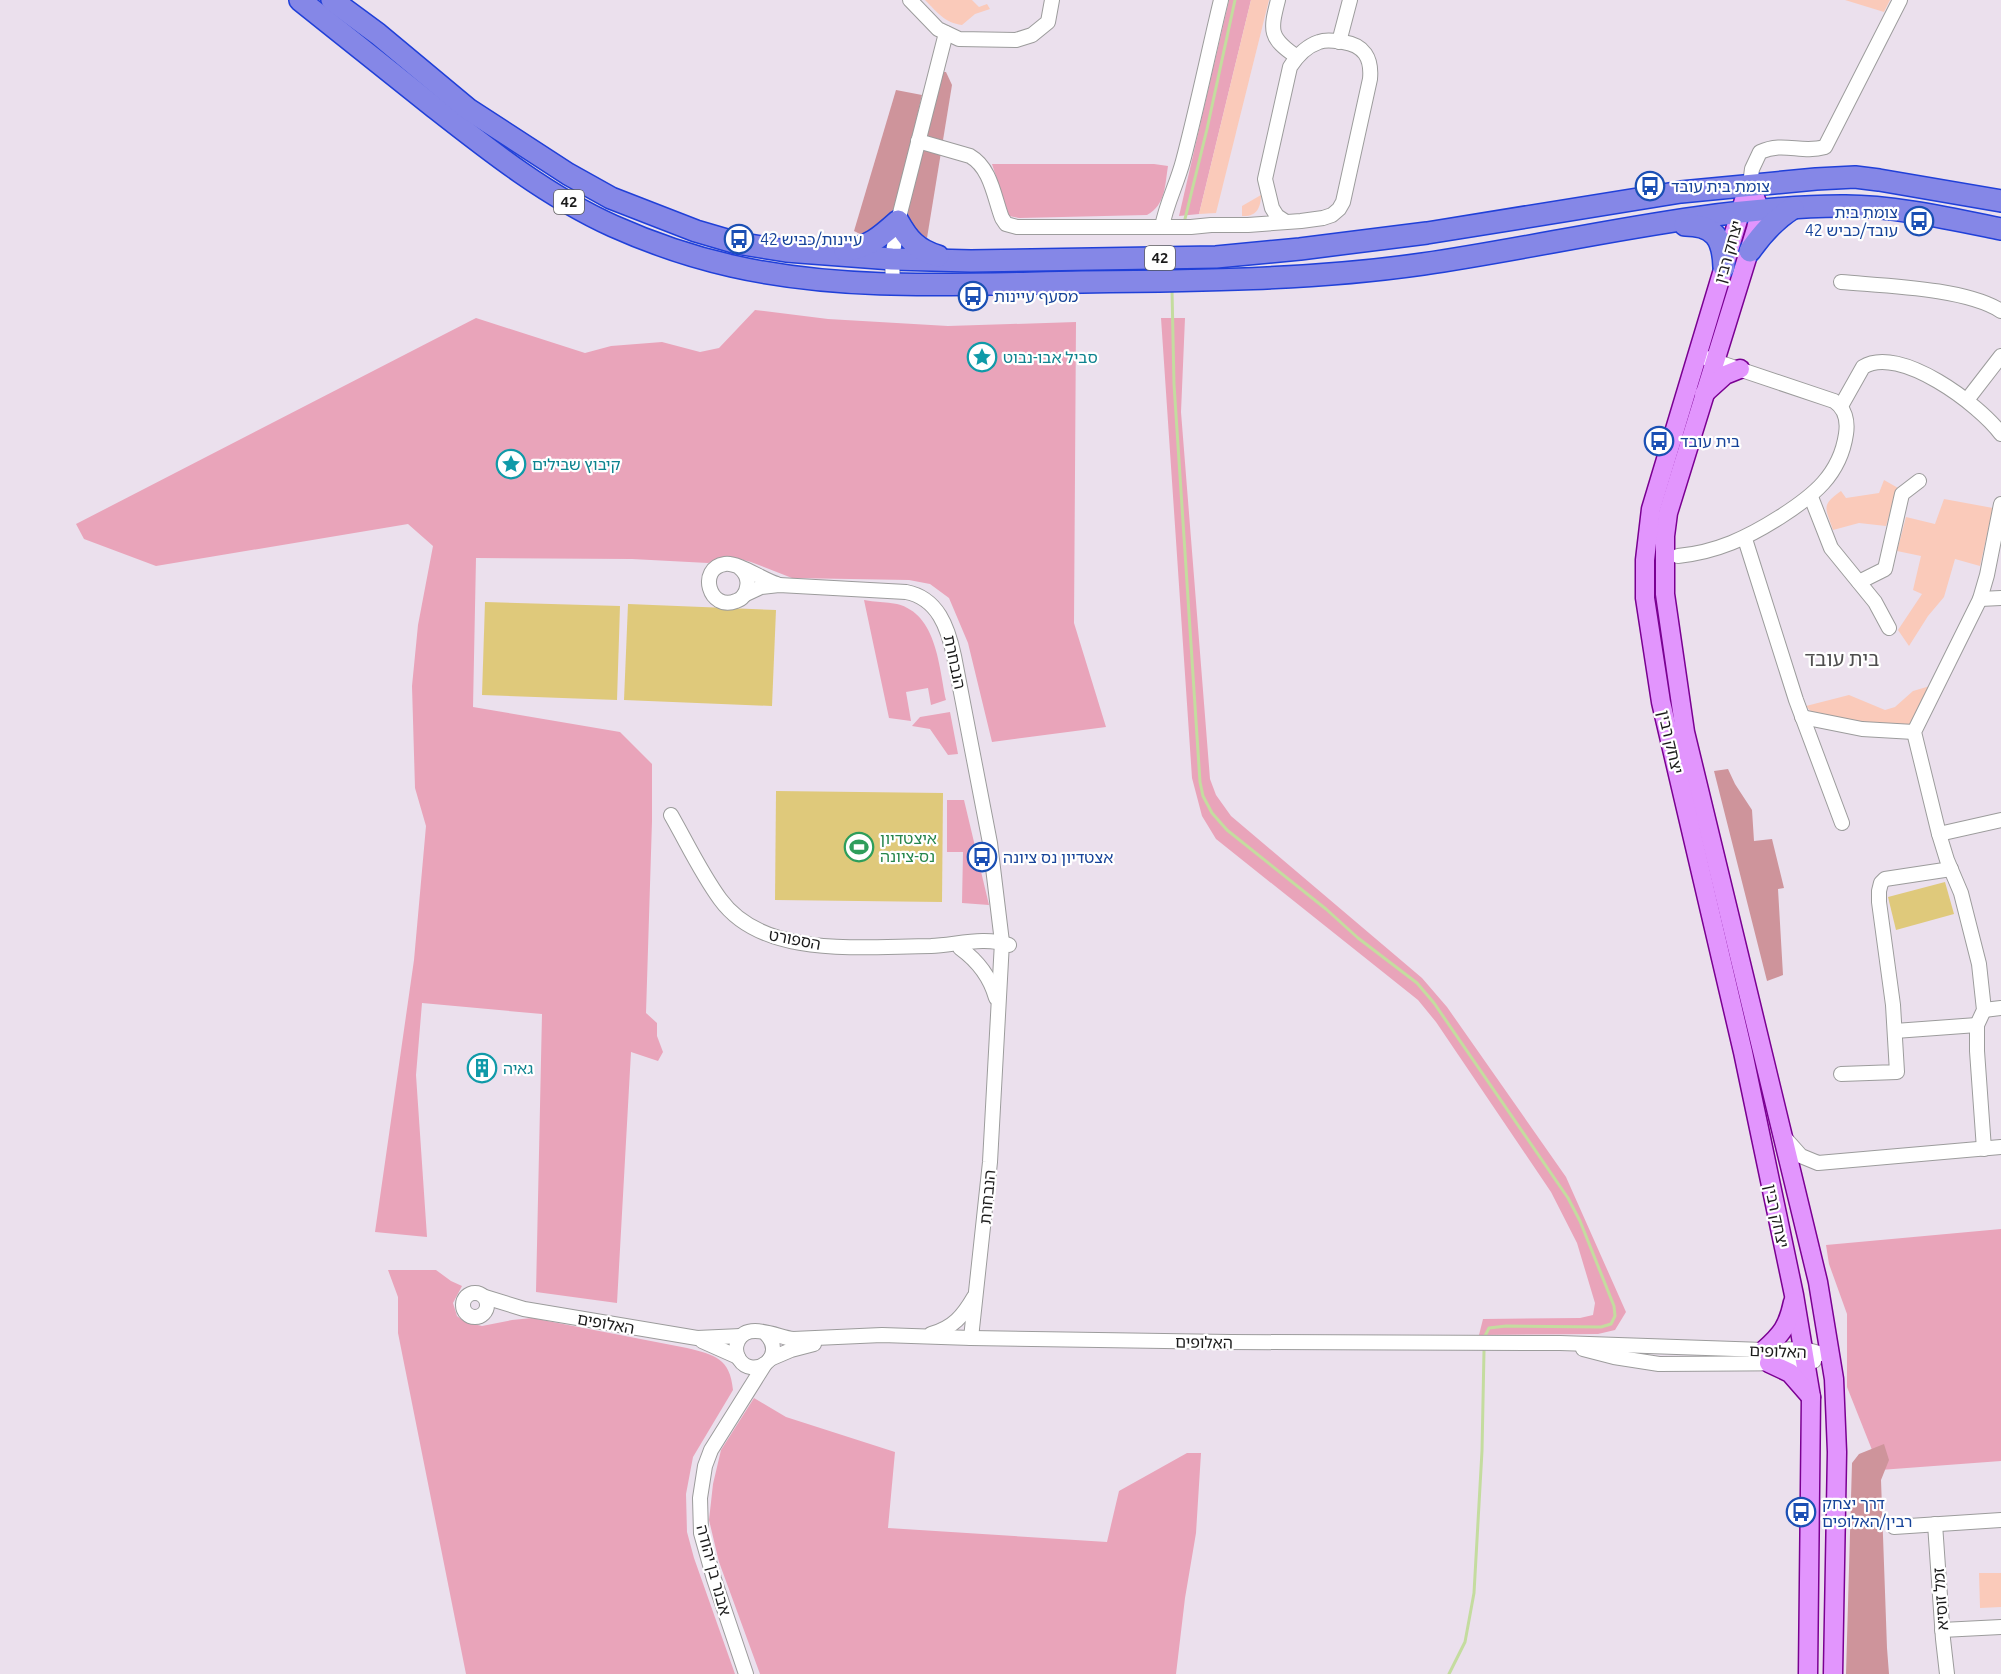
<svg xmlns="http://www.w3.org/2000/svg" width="2001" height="1674" viewBox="0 0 2001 1674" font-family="Ubuntu,'Noto Sans Hebrew',sans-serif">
<rect width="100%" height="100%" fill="#ebe0ed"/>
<g fill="#e9a4ba">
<polygon points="1229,0 1251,0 1199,214 1179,216"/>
<path d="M992,164H1154L1168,166C1165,184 1166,205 1147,215L1019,218L1009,216Z"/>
<polygon points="755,310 828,319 948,326 1076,322 1074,623 1106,727 992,742 968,643 949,598 930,584 909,580 792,578 751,562 732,557 708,563 632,559 476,558 473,707 620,732 652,764 652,821 646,1013 657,1023 657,1036 663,1052 658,1061 631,1052 617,1303 536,1292 542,1014 422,1003 416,1075 427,1237 375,1232 414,960 426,826 415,788 412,686 418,625 433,546 408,524 156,566 84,539 76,524 476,318 585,353 611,346 662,342 700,352 719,348"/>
<polygon points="1161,318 1185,318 1181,412 1210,779 1216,795 1231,816 1422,978 1447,1007 1566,1177 1626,1312 1615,1330 1598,1334 1479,1335 1483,1319 1580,1318 1593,1315 1595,1303 1577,1243 1551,1192 1436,1022 1418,1000 1216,839 1202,816 1192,778"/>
<path d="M864,600C874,602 886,602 897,604C937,614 939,667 946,700L931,705L928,688L906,692L911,721L889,718Z"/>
<polygon points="950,712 958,754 948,755 930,729 912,726 920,717"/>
<polygon points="947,800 964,800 989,905 962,903 963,852 947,852"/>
<polygon points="2001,1229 2001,1461 1880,1470 1847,1387 1847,1314 1829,1264 1826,1245"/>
<path d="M388,1270H436L451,1281L462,1286L453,1303L457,1316L465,1322L482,1326L512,1320L532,1318L687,1348C715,1355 730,1358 733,1390L693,1457L686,1494L687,1532L694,1558L735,1674H466L398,1333V1297Z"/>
<polygon points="754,1398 786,1417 895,1452 888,1528 1107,1542 1119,1491 1187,1453 1201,1453 1196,1533 1185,1598 1176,1674 760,1674 719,1562 709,1520 713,1484 721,1450"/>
</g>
<g fill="#ce949b">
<polygon points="941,72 946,72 952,85 927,238 916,235 906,216"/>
<polygon points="896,90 922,95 895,211 866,237 854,231"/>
<polygon points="1728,769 1735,784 1752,810 1754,841 1772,839 1784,888 1778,889 1783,975 1767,981 1714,771"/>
<polygon points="1884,1444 1889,1460 1881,1480 1887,1648 1889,1674 1846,1674 1852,1463 1859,1454"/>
</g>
<g fill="#facaba">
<path d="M925,0H972L979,7L987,4L990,9L975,14L962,25C945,23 937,12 925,0Z"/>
<polygon points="1251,0 1269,0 1216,213 1199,214"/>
<polygon points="1845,0 1890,0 1884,12"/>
<path d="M1261,195C1261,208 1256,217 1242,216V206Z"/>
<path d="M1884,480L1898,488L1886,526L1859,523L1833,530C1826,508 1820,506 1841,491L1846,498L1879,493Z"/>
<polygon points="1944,499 1993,508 1980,566 1955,559 1944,597 1928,616 1909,646 1898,630 1922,594 1913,590 1921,556 1897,551 1906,517 1935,524"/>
<polygon points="1930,686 1916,718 1909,727 1896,728 1815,716 1806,706 1849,695 1885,710 1895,707 1913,691"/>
<polygon points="2001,1573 2001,1607 1980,1608 1979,1573"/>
</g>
<g fill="#dfc97b">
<polygon points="485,602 620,606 617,700 482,695"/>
<polygon points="628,604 776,610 772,706 624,700"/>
<polygon points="776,791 943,793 942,902 775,900"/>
<polygon points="1945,882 1954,914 1896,930 1888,897"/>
</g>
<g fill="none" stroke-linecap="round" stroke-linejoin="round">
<g stroke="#c4dc9f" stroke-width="3">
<polyline points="1184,223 1207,129 1235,0"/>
<polyline points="1172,290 1174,384 1200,782 1203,796 1212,813 1227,830 1326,909 1358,938 1417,983 1434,1003 1568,1198 1580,1221 1614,1306 1615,1316 1611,1324 1601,1327 1506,1326 1489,1328 1485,1336"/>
<polyline points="1449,1674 1465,1642 1474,1593 1482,1451 1484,1351"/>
</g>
<g stroke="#9c9c9c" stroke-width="16">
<g id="minor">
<polyline points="910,0 938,29 959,39 1016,40 1032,35 1048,22 1052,0"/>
<path d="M1278,0C1270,31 1269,38 1297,57"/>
<polyline points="1339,42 1350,0"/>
<path d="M918,141L970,156C991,168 994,197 1002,218L1006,224L1017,227H1191L1211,225H1248L1301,221L1323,218L1332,215L1339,209L1343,202L1370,79C1372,58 1364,45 1343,42C1335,41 1327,39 1319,42C1307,46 1297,56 1290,67L1265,179L1272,208L1277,216L1286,222"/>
<path d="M1750,184L1752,169L1760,152C1784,141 1801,154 1825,147L1900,0"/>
<path d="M1162,227C1166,204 1177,184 1183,161C1197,108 1208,54 1221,0"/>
<path d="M1841,282C1885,286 1965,288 2001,311"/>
<polyline points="893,284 892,259 898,221 946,33"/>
<polyline points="1967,400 2001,356"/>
<path d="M1841,406L1863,367C1899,344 1980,405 2001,434"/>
<polyline points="1811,497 1831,548 1875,602 1889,628"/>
<polyline points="1745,539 1796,700 1842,823"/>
<path d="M1678,556C1717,552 1747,538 1780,517C1813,496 1840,475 1846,434C1848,421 1845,408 1834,401L1706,358"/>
<path d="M739,567C745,572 749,579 747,587C746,594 742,599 736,601C709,612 697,568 725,564C738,562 763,580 777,584"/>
<polyline points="1859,582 1885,569 1902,494 1919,481"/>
<path d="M744,595L761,587L779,585L906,592C938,598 948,628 954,656L990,843L1002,942L990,1162L971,1338"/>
<polyline points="1980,599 2001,598"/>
<polyline points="1802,717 1862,729 1914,732"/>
<path d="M671,815C687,843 701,873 720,899C764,960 865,946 931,946C956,945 985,936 1009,945"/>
<polyline points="1939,834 2001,820"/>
<path d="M960,948C978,961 990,976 996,998"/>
<polyline points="1984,1010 2001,1008"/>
<polyline points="1895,1031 1977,1025"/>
<polyline points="1841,1074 1897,1072 1893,1005 1879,902 1879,891 1881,883 1885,879 1951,869"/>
<polyline points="1785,1138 1801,1156 1818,1163 2001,1147"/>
<polyline points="1984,1149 1977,1051 1977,1025 1984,1010 1979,964 1961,893 1947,860 1939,834 1914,732 1980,599 1987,575 2001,504"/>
<circle cx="475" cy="1305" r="12"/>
<polyline points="485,1297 524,1309 697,1338 741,1336"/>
<path d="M765,1333C789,1356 753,1381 739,1359C736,1354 735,1347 738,1341C747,1321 777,1337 793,1339L882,1335L971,1338L1230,1342L1560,1343L1764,1350L1804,1349L1830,1356"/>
<path d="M931,1334C953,1328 963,1316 974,1297"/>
<polyline points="702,1341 738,1357"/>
<polyline points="1583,1349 1614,1357 1659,1364 1806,1363 1814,1361"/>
<polyline points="770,1359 791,1350 814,1344"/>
<polyline points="1935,1524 1943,1639 1947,1674"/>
<polyline points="1894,1527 2001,1520"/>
<polyline points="1942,1630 2001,1627"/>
<polyline points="746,1674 714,1579 701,1533 700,1498 705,1466 711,1450 765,1364"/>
</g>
</g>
<g stroke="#7a0092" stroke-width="21">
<g id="major">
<polyline points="1750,184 1760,211 1756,229 1668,513 1665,536 1665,594 1685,732 1818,1282 1834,1379 1837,1452 1833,1674"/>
<polyline points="1744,200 1651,509 1645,560 1645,598 1661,702 1743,1052 1794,1295 1811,1397 1808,1674"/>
<polyline points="1704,394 1725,375 1740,369"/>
<path d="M1764,1350C1782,1334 1788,1326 1793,1302"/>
<polyline points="1769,1363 1790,1373 1811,1397"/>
</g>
</g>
<g stroke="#2040d8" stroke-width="24">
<g id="highway">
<path d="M300,0C345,36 389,71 434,107C490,151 547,196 613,226C651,243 692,257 732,266C846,292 966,284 1082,282C1195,281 1310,280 1423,264C1561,244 1700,207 1841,206C1890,205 1952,219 2001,229"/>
<polyline points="332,0 378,34 468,109 568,174 611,198 696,231 737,243 786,251 892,259 971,261 1216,257 1300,249 1427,233 1681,192 1816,179 1855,177 1879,180 2001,201"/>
<path d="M1685,225C1715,225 1723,239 1724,267"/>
<path d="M845,251C870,246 879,238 898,221C908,239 917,250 938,256"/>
<path d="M1750,251C1762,234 1774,220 1793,208"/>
</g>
</g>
<use href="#minor" stroke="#fff" stroke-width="14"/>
<use href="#major" stroke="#e295fd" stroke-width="18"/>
<use href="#highway" stroke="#8587e7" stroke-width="21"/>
</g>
<defs>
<g id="bus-ring" transform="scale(1.5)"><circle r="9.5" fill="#fff" stroke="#1a4fb4" stroke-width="1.5"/><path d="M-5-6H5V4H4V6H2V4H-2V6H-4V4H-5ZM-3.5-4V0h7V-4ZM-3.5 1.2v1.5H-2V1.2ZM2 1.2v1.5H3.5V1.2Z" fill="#1a4fb4"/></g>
<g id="sight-ring" transform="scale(1.5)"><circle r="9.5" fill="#fff" stroke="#0f9aa8" stroke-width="1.5"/><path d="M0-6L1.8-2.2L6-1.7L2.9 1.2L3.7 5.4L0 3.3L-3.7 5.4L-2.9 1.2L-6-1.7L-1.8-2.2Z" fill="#0f9aa8"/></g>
<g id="stadium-ring" transform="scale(1.5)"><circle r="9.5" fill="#fff" stroke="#2e9e5b" stroke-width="1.5"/><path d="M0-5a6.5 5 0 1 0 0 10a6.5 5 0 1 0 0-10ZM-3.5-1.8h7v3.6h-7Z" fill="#2e9e5b"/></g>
<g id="building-ring" transform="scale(1.5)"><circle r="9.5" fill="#fff" stroke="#0f9aa8" stroke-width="1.5"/><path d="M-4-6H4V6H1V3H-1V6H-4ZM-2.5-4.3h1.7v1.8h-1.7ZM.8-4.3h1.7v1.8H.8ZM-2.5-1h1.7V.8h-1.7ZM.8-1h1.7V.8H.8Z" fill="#0f9aa8"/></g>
</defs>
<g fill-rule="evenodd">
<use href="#bus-ring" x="1650" y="186"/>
<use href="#bus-ring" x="1919" y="221"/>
<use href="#bus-ring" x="739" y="239"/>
<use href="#bus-ring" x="973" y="296"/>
<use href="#sight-ring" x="982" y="357"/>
<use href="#bus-ring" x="1659" y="441"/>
<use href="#sight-ring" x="511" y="464"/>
<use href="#stadium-ring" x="859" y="847"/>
<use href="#bus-ring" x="982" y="857"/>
<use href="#building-ring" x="482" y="1068"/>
<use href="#bus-ring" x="1801" y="1512"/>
</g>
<g text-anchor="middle" stroke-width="4.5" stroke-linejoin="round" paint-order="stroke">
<g fill="#fff" stroke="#5f5f5f" stroke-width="1.5">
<rect x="554" y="190" width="30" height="24" rx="4.5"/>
<rect x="1145" y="246" width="30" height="24" rx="4.5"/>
</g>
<g font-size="15" font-weight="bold" fill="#1b1b1b">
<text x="569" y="207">42</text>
<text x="1160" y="263">42</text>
</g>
<g font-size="16" fill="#164399" stroke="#fff" text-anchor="start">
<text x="1671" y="192">צומת בית עובד</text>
<text x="1898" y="218" text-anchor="end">צומת בית<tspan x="1898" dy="18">עובד/כביש 42</tspan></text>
<text x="760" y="245">עיינות/כביש 42</text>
<text x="994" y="302">מסעף עיינות</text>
<text x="1680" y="447">בית עובד</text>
<text x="1003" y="863">אצטדיון נס ציונה</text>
<text x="1822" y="1509">דרך יצחק<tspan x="1822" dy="18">רבין/האלופים</tspan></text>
</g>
<g font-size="16" fill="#1b1b1b" stroke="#fff">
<text transform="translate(1728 252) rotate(-74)" y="6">יצחק רבין</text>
<text transform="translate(955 662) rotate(78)" y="6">הנבחרת</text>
<text transform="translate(1671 742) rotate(77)" y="6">יצחק רבין</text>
<text transform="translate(795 939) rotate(11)" y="6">הספורט</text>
<text transform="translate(987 1197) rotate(-85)" y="6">הנבחרת</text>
<text transform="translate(1777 1216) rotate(78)" y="6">יצחק רבין</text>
<text transform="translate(606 1323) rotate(10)" y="6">האלופים</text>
<text transform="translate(1204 1342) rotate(1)" y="6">האלופים</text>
<text transform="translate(1778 1351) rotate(2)" y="6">האלופים</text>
<text transform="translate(714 1570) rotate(75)" y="6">אבנר בן יהודה</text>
<text transform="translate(1940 1599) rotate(-94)" y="6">זמל זוסיא</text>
</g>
<g font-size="16" fill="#0d838f" stroke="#fff" text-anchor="start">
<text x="1003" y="363">סביל אבו-נבוט</text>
<text x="532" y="470">קיבוץ שבילים</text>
<text x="503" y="1074">גאיה</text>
</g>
<g font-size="16" fill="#27864d" stroke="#fff" text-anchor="start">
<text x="880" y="844">איצטדיון<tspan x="880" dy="18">נס-ציונה</tspan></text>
</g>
<g font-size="20" fill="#4e4e4e" stroke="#fff">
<text x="1842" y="666">בית עובד</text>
</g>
</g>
</svg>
